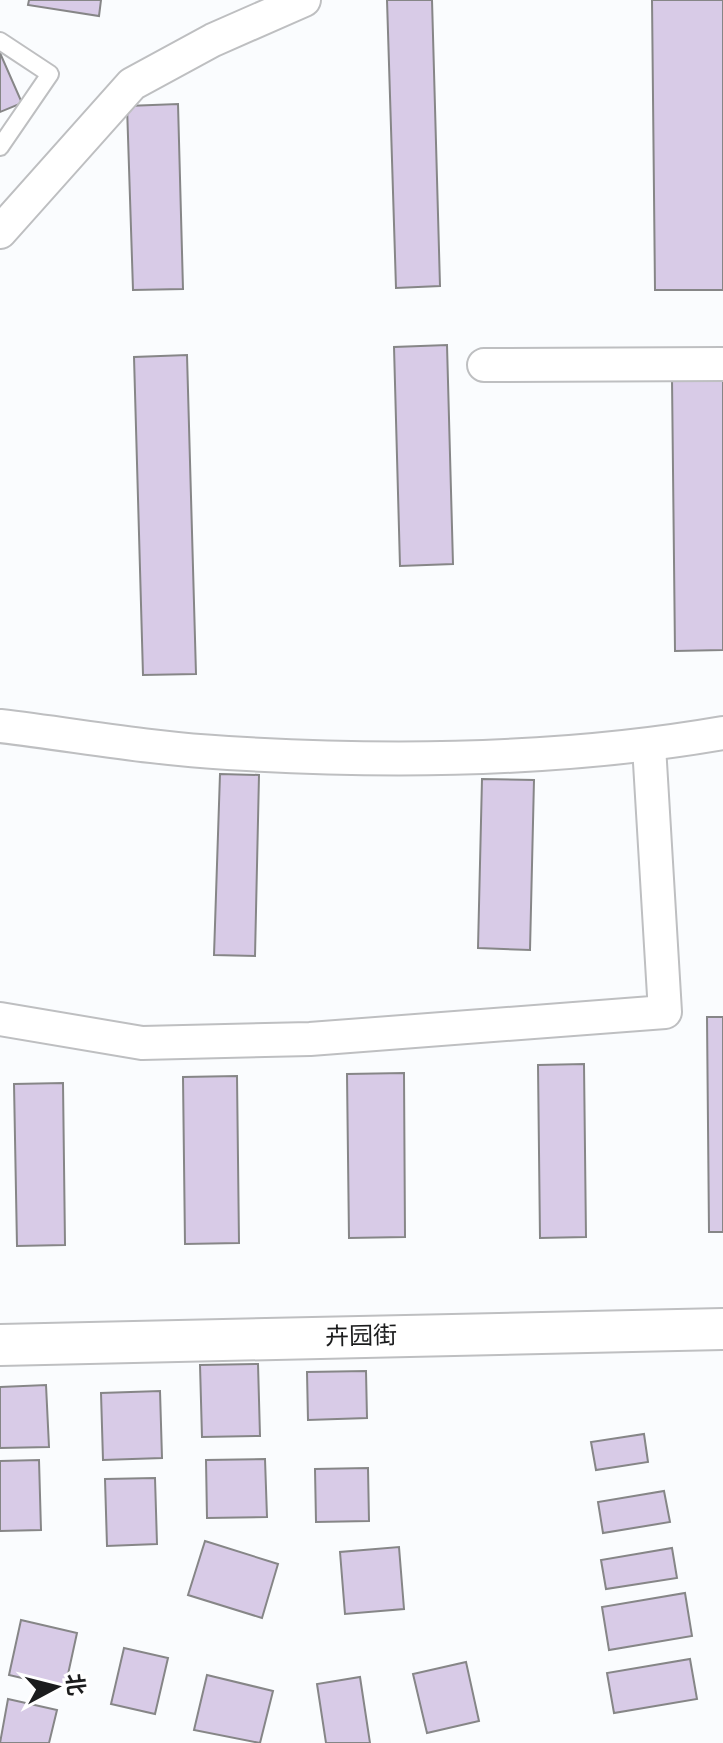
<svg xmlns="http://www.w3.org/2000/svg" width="723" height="1743" viewBox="0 0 723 1743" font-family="'Public Sans','Noto Sans SC',sans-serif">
<rect width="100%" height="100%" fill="#fafcfe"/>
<g fill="#d8cbe7" stroke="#868687" stroke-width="2">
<polygon points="29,0 101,0 99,16 28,5"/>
<polygon points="387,0 432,0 440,286 396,288"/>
<polygon points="652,0 723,0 723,290 655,290"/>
<polygon points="0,53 22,103 0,112"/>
<polygon points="178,104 183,289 133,290 127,106"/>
<polygon points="447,345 453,564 400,566 394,347"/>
<polygon points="187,355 196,674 143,675 134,357"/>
<polygon points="723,378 723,650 675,651 672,379"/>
<polygon points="220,774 259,775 255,956 214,955"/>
<polygon points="482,779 534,780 530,950 478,948"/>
<polygon points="707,1017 723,1017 723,1232 709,1232"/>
<polygon points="584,1064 586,1237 540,1238 538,1065"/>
<polygon points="404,1073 405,1237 349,1238 347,1074"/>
<polygon points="237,1076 239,1243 185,1244 183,1077"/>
<polygon points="63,1083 65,1245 17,1246 14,1084"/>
<polygon points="258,1364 260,1436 202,1437 200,1365"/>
<polygon points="366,1371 367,1418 308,1420 307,1372"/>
<polygon points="46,1385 49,1447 0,1448 0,1387"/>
<polygon points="160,1391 162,1458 103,1460 101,1393"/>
<polygon points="644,1434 648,1462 596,1470 591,1442"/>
<polygon points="265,1459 267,1517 207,1518 206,1460"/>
<polygon points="39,1460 41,1530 0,1531 0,1461"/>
<polygon points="368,1468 369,1521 316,1522 315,1469"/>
<polygon points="155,1478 157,1544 107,1546 105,1479"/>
<polygon points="664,1491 670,1522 603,1533 598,1502"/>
<polygon points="205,1541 278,1564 262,1618 188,1595"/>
<polygon points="399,1547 404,1609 345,1614 340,1552"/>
<polygon points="672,1548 677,1578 606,1589 601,1560"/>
<polygon points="685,1593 692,1636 609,1650 602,1607"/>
<polygon points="21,1620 77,1633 65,1688 9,1675"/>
<polygon points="124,1648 168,1658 155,1714 111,1704"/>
<polygon points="690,1659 697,1699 614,1713 607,1673"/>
<polygon points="466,1662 479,1721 427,1733 413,1674"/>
<polygon points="207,1675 273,1691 260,1743 194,1730"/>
<polygon points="360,1677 370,1743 326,1743 317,1684"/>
<polygon points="8,1699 57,1710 49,1743 0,1743"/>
</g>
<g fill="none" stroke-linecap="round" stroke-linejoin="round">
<g stroke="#bebfc1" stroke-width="20">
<polyline id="service" points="0,41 50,74 0,147"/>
</g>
<g stroke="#bebfc1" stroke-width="36">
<g id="minor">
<polyline points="0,232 132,84 213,40 304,0"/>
<polyline points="484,365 723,364"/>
<path d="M0,726C76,735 152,749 228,753C392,763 562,761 723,733"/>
<polyline points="0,1019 142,1043 310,1039 665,1012 649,746"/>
</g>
</g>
<g stroke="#bebfc1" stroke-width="44">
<polyline id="tertiary" points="0,1345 723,1329"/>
</g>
<use href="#service" stroke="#fff" stroke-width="16"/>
<use href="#minor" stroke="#fff" stroke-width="32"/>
<use href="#tertiary" stroke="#fff" stroke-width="40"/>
</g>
<g text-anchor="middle" stroke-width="6" stroke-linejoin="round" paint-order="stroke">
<g font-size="24" fill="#1b1c1d" stroke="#fff">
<text transform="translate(361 1336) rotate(-1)" y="8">卉园街</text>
</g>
</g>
<g transform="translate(56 1687) rotate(83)" stroke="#ffffff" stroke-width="6" paint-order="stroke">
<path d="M0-6L14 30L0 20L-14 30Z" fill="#1b1c1d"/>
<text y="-12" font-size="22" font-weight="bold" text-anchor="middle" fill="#1b1c1d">北</text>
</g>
</svg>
